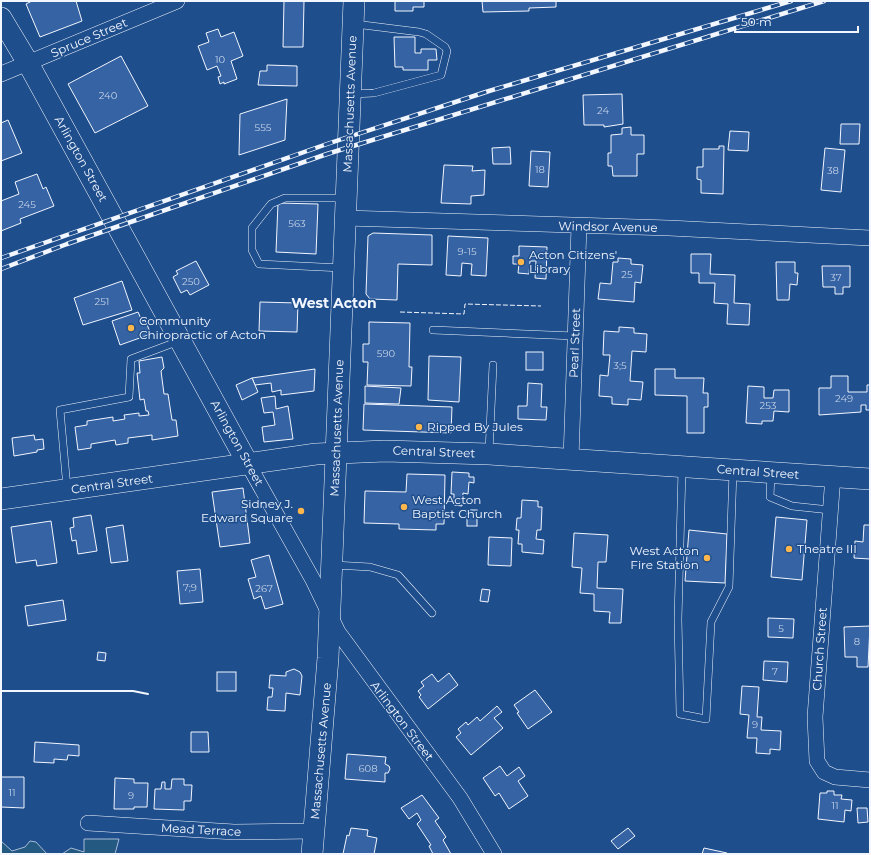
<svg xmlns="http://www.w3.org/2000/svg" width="871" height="855" viewBox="0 0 871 855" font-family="Montserrat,sans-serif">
<rect width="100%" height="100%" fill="#1f4e8c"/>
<g fill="#245a82" stroke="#a8bbd7">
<polygon points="84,839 119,839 115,854 62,854 71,848 84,852"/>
<polygon points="1,841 12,851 25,847 30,841 36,842 47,854 1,854"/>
</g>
<g fill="#3563a3" stroke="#f2f6ff">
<polygon points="32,1 76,1 82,21 40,37 26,4"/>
<polygon points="284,1 304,1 303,47 283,47"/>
<polygon points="395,1 424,1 424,7 413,7 413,11 395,11"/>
<polygon points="482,1 556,1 556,7 529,8 529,11 483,12"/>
<polygon points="218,29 221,37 234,32 243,56 231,61 237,79 224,84 224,82 220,84 218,77 221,76 217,66 207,70 198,46 209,42 206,33"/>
<polygon points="394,37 415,37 415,53 421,53 421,49 436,49 437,60 428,60 428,70 403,70 403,67 395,67"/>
<polygon points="121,56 148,106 95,133 68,84"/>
<polygon points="267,65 297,66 297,86 258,85 260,71 267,71"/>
<polygon points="622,94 623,124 604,127 604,125 584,125 583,95"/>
<polygon points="287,99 285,140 239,155 240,114"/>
<polygon points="8,120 22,153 1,161 1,123"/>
<polygon points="841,124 860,124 859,144 840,144"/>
<polygon points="631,127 631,135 644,135 644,154 637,154 637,176 613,176 612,166 608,166 608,153 611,153 611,135 622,134 622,128"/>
<polygon points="730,131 749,132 748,151 728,150"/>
<polygon points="719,146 724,146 723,194 701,193 701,180 697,179 697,167 703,167 703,149 719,149"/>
<polygon points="510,147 511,164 493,164 492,148"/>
<polygon points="825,148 845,150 841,192 821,190"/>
<polygon points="531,151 550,152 548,187 529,186"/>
<polygon points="444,165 473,166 472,171 485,170 484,195 471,196 471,204 441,203"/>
<polygon points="37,174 43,189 46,187 54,206 20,219 21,223 1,231 1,201 19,194 15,182"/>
<polygon points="278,203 318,204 316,254 276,252"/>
<polygon points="373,233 432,235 432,265 398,264 397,300 370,299 366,294 368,236"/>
<polygon points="448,236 488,238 486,276 471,275 472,264 462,263 461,276 446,275"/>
<polygon points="519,246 547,247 546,279 535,278 536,261 530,261 529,274 518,273 519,264 513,264 513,256 519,256"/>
<polygon points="691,254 711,254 710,274 735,275 734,303 750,304 749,325 727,324 728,304 714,303 715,283 699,283 699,273 691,273"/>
<polygon points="618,258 631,259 631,264 643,265 641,283 635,282 634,302 598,299 600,283 611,284 613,262 618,262"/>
<polygon points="196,261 209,285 190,295 187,290 181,293 173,277 178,274 176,271"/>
<polygon points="776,262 795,262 795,273 798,273 797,285 790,284 789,300 777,300"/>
<polygon points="822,266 850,266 850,287 843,287 843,294 835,294 835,287 823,287"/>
<polygon points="122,281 132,310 83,325 74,298"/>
<polygon points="260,302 298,303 297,332 259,331"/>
<polygon points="138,312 142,321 145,320 151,334 120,345 112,321"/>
<polygon points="369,322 410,323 409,367 412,367 411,386 367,385 368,362 363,362 363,344 369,344"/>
<polygon points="619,327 634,328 634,333 647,334 646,352 632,351 630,381 643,382 641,400 628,399 628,405 612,404 612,397 599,396 600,375 608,376 610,355 603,355 604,331 619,332"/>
<rect x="526" y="352" width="17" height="18"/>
<polygon points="429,356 461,357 459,402 428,400"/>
<polygon points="162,357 164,368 161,371 164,394 168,394 172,420 176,420 178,436 152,440 152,435 128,438 128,443 116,445 115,440 91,444 91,448 78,450 75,427 87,425 87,421 113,417 113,421 125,419 124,415 139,413 139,416 149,415 148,411 146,411 144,399 140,400 137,373 140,373 139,361"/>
<polygon points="315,369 314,391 281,395 281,390 272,392 271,383 255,385 252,378"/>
<polygon points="655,369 675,369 675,378 704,378 703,393 708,393 708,407 704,407 704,433 687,433 687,396 655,395"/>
<polygon points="831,376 848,376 848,392 867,392 867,385 870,385 870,410 866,410 866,405 861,405 861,412 819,415 819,388 831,388"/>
<polygon points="252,378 258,392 242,400 236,385"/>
<polygon points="528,383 542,384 541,407 547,407 546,420 518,419 518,406 527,406"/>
<polygon points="365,386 401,388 399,404 365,403"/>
<polygon points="748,386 764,387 764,398 773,398 774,390 789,390 789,412 774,411 773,421 762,421 762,424 746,423"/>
<polygon points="275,396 276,409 288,406 293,439 264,442 262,427 275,425 273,412 264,413 261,398"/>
<polygon points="364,404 452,407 451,433 363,430"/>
<polygon points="34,435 35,440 43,439 44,449 37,450 37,452 14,456 12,438"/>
<polygon points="452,472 469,473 469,477 474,477 474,483 469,482 468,494 463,493 462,506 454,505 454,494 451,494"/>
<polygon points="407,474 445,475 444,524 436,524 436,530 399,529 399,524 364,523 365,491 406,492"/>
<polygon points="243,488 250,543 220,547 212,492"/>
<polygon points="522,500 538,501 538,507 542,507 541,530 537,530 536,539 544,540 543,554 522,552 522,544 518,544 519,530 516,530 517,518 521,518"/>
<rect x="467" y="510" width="10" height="16"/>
<polygon points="91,515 97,551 78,554 76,540 72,541 70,528 74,527 73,518"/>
<polygon points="776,517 807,520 802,580 771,577"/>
<polygon points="51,521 57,563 37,566 36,560 16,563 11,527"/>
<polygon points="123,525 128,561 111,563 106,528"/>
<polygon points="864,525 870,525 870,559 854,558 855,541 863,542"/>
<polygon points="689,530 727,534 725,583 685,581"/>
<polygon points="574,533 608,535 606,562 598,562 597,588 623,589 621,623 609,623 610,612 594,611 594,594 580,593 582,568 572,567"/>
<polygon points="489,537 512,538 511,566 488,565"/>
<polygon points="269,555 283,604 265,609 261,596 254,599 248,579 256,577 251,560"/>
<polygon points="200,569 203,602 180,604 177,571"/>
<polygon points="482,589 490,590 488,602 480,601"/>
<polygon points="63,600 66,620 28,626 25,606"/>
<polygon points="768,618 794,619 793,638 768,637"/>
<polygon points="870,626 868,667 857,667 857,657 845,657 844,627"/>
<polygon points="98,652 106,653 105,661 97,660"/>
<polygon points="764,661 788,662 787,682 763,680"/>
<polygon points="294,669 300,672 302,676 300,695 286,693 285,711 267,710 268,697 272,697 273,688 269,688 270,675 286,676 286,672"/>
<rect x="217" y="672" width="19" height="19"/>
<polygon points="449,673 458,685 428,709 419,697 421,695 418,691 424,686 421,682 432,674 438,682"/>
<polygon points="742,686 759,687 757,717 762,717 761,730 781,731 780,750 770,749 770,754 756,753 757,738 747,738 749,715 740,714"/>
<polygon points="535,690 552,712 528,729 517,713 519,712 514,705"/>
<polygon points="497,706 502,712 494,718 503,728 471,755 456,737 461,733 458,729 466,722 468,725 477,717 480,721"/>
<polygon points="191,732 208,732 209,752 191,752"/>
<polygon points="35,742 79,745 79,756 68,755 67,760 54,759 54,763 34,762"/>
<polygon points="347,754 386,757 385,764 389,766 390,769 388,773 385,773 385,782 345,779"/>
<polygon points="500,766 507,776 519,767 525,776 518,781 528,796 509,809 499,793 495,796 483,778"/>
<polygon points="1,777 24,777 24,808 1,807"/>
<polygon points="115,778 134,779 134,783 148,783 147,807 134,807 134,809 114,809"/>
<polygon points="172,779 184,779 184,785 192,785 191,801 184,801 184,810 154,809 155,789 161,789 162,782 165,782 165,789 171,789"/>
<polygon points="827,791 834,791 834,795 842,795 841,799 852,800 851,811 845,810 844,822 818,819 820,793 827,793"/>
<polygon points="422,795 439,818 435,821 446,837 443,840 451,854 433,854 429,846 431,845 417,824 421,820 417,813 409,819 401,808"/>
<polygon points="857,808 867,808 868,822 858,823"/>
<polygon points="351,828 368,830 367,836 377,838 374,854 343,854 347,835 349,836"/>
<polygon points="628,828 635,836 618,849 611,841"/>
<polygon points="704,848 727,853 727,854 702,854"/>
</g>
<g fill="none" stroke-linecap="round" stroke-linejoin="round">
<g stroke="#f2f6ff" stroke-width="8">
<g id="lane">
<polyline points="352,94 374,93 441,75 447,51 445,47 426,34 419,32 355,24"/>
<polyline points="342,268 259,264 252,250 252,228 271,204 285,198 344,198"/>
<polyline points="433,330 575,336"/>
<polyline points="489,452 493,365"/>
<polyline points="682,469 678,619 680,714 706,719 711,622 729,587 733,471"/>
<polyline points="771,474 770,497 792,506 830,510"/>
<polyline points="67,488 60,410 129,397 131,359 179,341"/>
<polyline points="334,565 370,567 398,575 432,613"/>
</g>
</g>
<g stroke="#f2f6ff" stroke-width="16">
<g id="street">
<polyline points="1,74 177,1"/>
<polyline points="345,218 669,228 870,238"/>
<polyline points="571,459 579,226"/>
<polyline points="248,464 313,580 338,632 460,798 494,854"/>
<polyline points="833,476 815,717 817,761 824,772 835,777 870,780"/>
<polyline points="88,823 234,832 314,831"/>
</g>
</g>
<g stroke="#f2f6ff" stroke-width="22">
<g id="secondary">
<polyline points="1,18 28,63 248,464"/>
<polyline points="1,499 316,454 385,451 489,454 870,479"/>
<polyline points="312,854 328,658 354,1"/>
</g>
</g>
<use href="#lane" stroke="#1f4e8c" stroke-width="7"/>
<use href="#street" stroke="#1f4e8c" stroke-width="15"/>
<use href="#secondary" stroke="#1f4e8c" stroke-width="21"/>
<g stroke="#f2f6ff" stroke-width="4.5">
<g id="rail">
<polyline points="1,258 327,144 489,91 791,1"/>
<polyline points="1,269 67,244 327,154 824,1"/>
</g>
</g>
<use href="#rail" stroke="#1f4e8c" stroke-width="3" stroke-dasharray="9" stroke-linecap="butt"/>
<polyline stroke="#f2f6ff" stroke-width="1" stroke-dasharray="5 2" stroke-linecap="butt" points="400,312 464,314 465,304 541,306"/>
<polyline stroke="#f2f6ff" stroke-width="2" points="1,691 133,691 148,694"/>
</g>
<g fill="#ffb74d" stroke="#1f4e8c" stroke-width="1.5">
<circle cx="521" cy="262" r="4"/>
<circle cx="131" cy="328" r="4"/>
<circle cx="419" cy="427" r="4"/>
<circle cx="404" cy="507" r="4"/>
<circle cx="301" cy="511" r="4"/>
<circle cx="789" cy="549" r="4"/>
<circle cx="707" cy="558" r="4"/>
</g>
<g text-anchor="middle" stroke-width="3" stroke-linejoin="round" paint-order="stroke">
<g font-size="10" fill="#c3d1e8">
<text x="220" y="63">10</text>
<text x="108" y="99">240</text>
<text x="603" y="114">24</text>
<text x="263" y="131">555</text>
<text x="540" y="173">18</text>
<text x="833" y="174">38</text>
<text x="27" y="208">245</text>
<text x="297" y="227">563</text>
<text x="467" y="255">9-15</text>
<text x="627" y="278">25</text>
<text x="836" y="281">37</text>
<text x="191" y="285">250</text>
<text x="102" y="305">251</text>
<text x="386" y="357">590</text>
<text x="620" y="369">3;5</text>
<text x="844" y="402">249</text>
<text x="768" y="409">253</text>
<text x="190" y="591">7;9</text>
<text x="264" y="592">267</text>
<text x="781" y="632">5</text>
<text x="857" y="645">8</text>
<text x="775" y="675">7</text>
<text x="755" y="728">9</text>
<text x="368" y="772">608</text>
<text x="12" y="796">11</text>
<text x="131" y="799">9</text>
<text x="835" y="809">11</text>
</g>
<g font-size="12" fill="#f2f6ff" stroke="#1f4e8c">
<text transform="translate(89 38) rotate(-23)" y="4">Spruce Street</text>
<text transform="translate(350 104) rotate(-88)" y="4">Massachusetts Avenue</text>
<text transform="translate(81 159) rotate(61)" y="4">Arlington Street</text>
<text transform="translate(608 227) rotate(1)" y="4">Windsor Avenue</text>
<text transform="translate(575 343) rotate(-88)" y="4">Pearl Street</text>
<text transform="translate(337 428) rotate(-88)" y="4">Massachusetts Avenue</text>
<text transform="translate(237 443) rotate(61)" y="4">Arlington Street</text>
<text transform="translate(434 452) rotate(2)" y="4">Central Street</text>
<text transform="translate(758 472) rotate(4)" y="4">Central Street</text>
<text transform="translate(112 484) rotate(-8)" y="4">Central Street</text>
<text transform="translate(820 649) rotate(-86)" y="4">Church Street</text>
<text transform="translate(402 721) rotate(53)" y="4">Arlington Street</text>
<text transform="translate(321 751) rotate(-85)" y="4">Massachusetts Avenue</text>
<text transform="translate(201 830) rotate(3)" y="4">Mead Terrace</text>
</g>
<g font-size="12" fill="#f2f6ff" stroke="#1f4e8c" text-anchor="start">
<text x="529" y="259">Acton Citizens'<tspan x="529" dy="14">Library</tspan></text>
<text x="139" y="325">Community<tspan x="139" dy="14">Chiropractic of Acton</tspan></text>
<text x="427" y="431">Ripped By Jules</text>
<text x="412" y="504">West Acton<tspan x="412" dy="14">Baptist Church</tspan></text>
<text x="293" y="508" text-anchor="end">Sidney J.<tspan x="293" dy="14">Edward Square</tspan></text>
<text x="797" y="553">Theatre III</text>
<text x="699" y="555" text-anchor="end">West Acton<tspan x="699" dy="14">Fire Station</tspan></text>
</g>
<g font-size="14" font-weight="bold" fill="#f2f6ff" stroke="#1f4e8c">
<text x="334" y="308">West Acton</text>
</g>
</g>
<rect width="871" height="855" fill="none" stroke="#f2f6ff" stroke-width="4"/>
<path d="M735 26v6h123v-6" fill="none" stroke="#f2f6ff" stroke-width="2"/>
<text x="741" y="26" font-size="12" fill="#f2f6ff" stroke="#1f4e8c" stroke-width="3" paint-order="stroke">50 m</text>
</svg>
